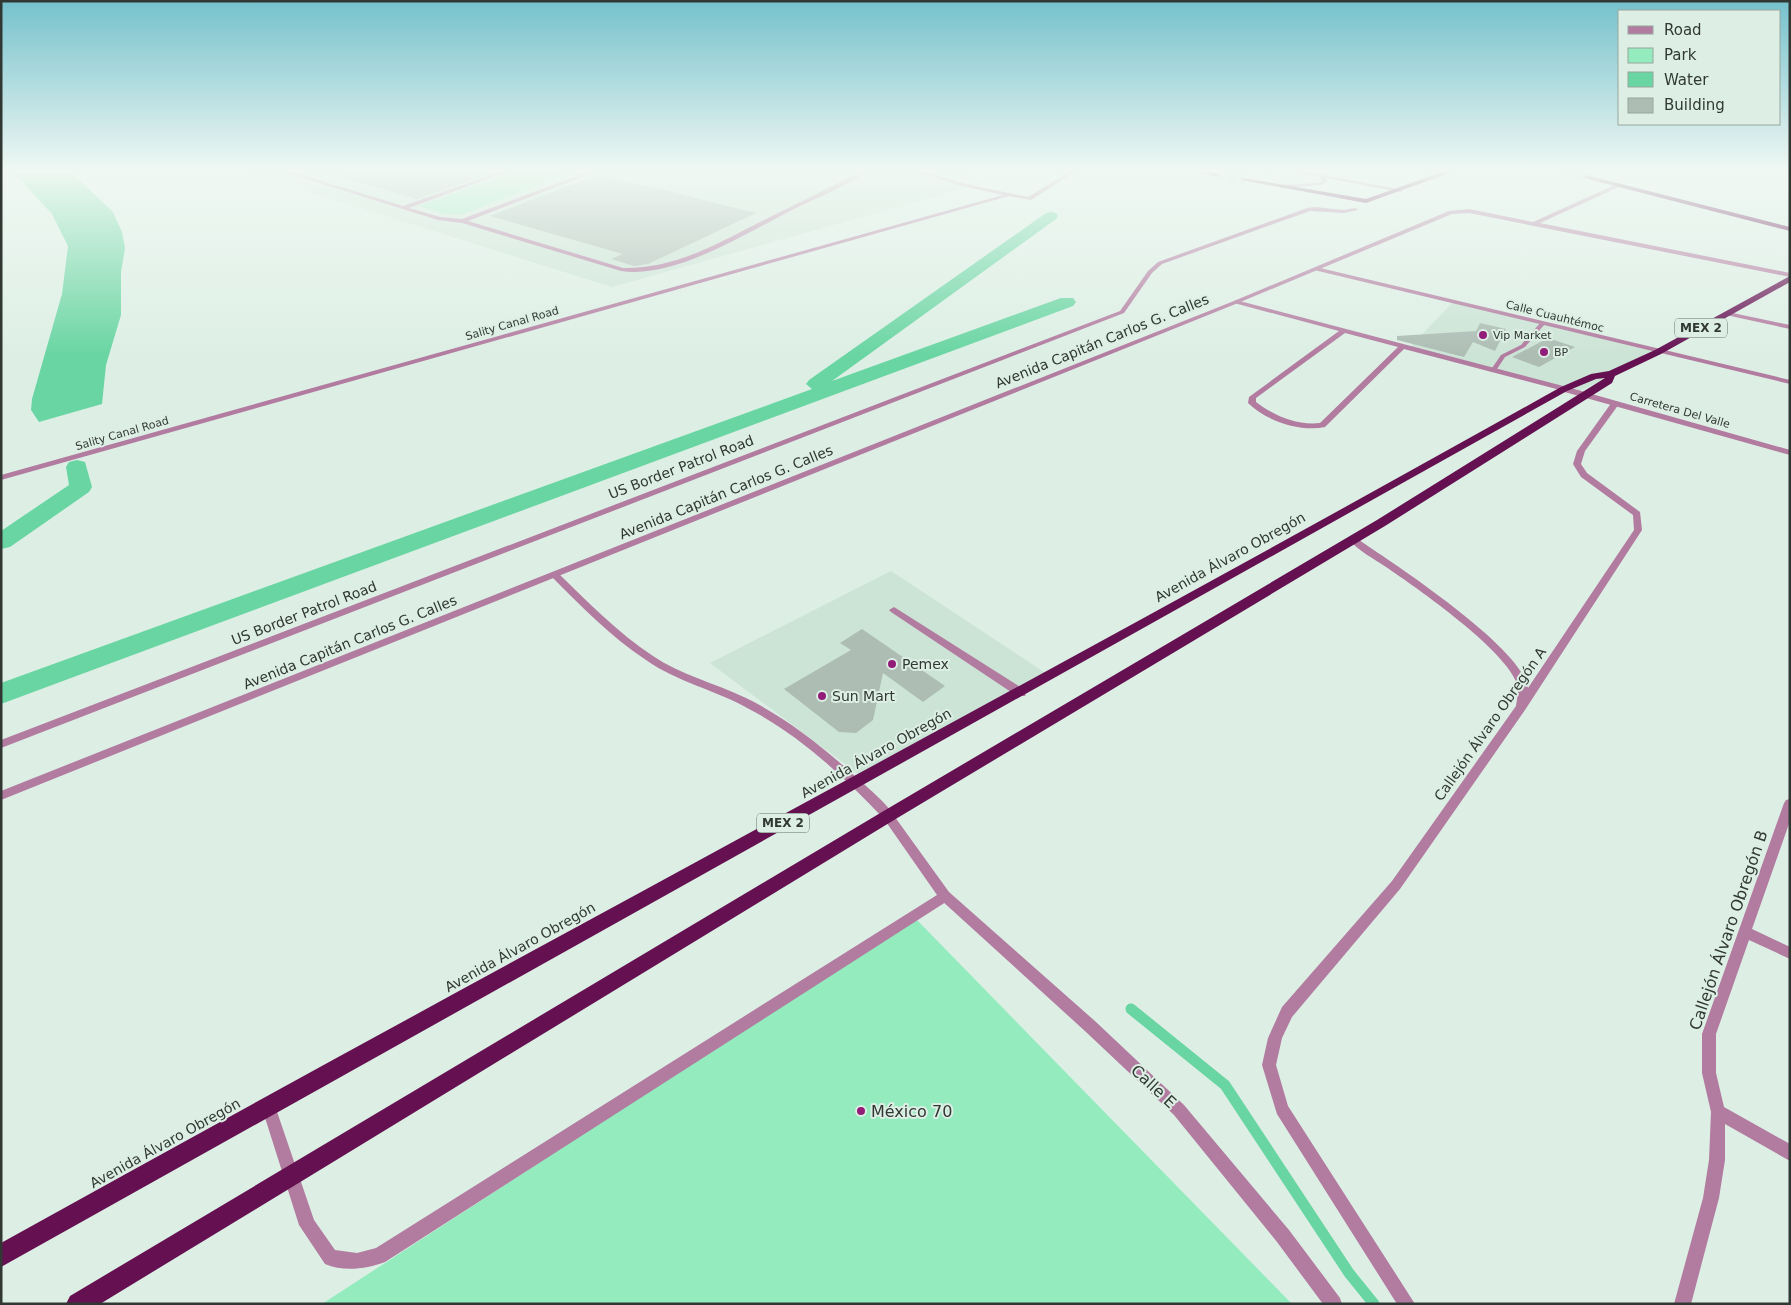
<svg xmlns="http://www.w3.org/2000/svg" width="1791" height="1305" viewBox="0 0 1791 1305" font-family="'DejaVu Sans',sans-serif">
<rect width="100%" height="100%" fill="#ddefe5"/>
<g fill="#cce4d6">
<polygon points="245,172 949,172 991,181 612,287"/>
<polygon points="1453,302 1658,352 1576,393 1408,349"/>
<polygon points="891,571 1050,676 865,779 710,663"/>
</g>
<g fill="#93ebbe">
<polygon points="515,172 573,172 463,214 444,214 419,206"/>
<polygon points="915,918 1292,1304 322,1304"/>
</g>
<polygon fill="#69d5a2" points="13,172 71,172 113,212 122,232 125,248 121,272 121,315 106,365 102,404 39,422 31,410 32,399 62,294 68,246 52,214"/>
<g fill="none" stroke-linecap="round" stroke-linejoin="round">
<polyline stroke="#69d5a2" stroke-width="11" points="1131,1009 1225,1085 1349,1273 1374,1304"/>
<g fill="#69d5a2" fill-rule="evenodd">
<polygon points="1051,212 1056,213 1058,216 1056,219 832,381 1061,298 1073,298 1076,302 1073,306 1,704 1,683 812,389 806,384 809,380 1046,213"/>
<polygon points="77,460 85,462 92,487 89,492 10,547 1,549 1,531 69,485 66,467 69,462"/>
</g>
</g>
<g fill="#adbdb4">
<polygon points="344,172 486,172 486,175 417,199 343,178"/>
<polygon points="599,174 756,213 648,264 634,266 611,259 623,254 490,216"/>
<polygon points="1480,323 1506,329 1495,351 1473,342 1464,357 1397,340 1397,336 1476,331"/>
<polygon points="1548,338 1575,347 1539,367 1512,357"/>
<polygon points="862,629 945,686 923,702 883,673 873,720 856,733 839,732 784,689 851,650 840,643"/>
</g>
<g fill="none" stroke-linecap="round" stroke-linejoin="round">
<polyline stroke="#bbcac2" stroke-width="5.5" stroke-dasharray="5.5 2.5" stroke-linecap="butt" points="1570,173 1572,172"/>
<g stroke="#bbcac2" stroke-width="8" stroke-dasharray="8 4" stroke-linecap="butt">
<polyline points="1567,172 1586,177"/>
<polyline points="1216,175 1244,180"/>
</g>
<g fill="#b27ba0" fill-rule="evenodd">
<path d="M284,172H292L403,206L499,172H506L409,208L440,217L462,219L588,172H595L468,221L623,268C674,269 717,244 760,222C794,205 827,189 861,172H867C844,187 817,198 792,210C745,234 674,279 621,271L462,223L438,220Z"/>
<polygon points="1295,172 1307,172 1403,190 1400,192 1326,178 1327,182 1320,185 1280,188 1282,185 1319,183 1322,181 1320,177"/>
<polygon points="1315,207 1344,210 1355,208 1358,210 1344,213 1310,211 1162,264 1152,273 1124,313 1,748 1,740 1120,311 1148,271 1158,262 1307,208"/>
<polygon points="1540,323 1545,324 1525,347 1505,357 1495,372 1491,372 1490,371 1501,355 1521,345"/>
<polygon points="894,607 1025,690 1026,693 1025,696 1017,696 891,612 889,610"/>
<path d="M888,811L892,813L949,892L951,896L949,900L385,1262C366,1269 344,1272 325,1264L299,1225L261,1105L263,1100L268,1098L273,1100L314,1220L335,1250L357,1253L376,1248L937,895L884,819L882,816L884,813Z"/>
</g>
<g fill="#b27ba0" fill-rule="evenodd">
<polygon points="918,172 926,172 961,183 1028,197 1069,172 1075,172 1031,200 1009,196 1,480 1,475 1003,195 958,185"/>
<polygon points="1316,267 1790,380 1790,384 1314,270 1314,268"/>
<path d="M1236,300L1567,387L1568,389L1564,391L1404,349L1325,427C1300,432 1266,421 1248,403L1249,397L1339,331L1234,303L1233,302ZM1345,333L1398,347L1320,423C1297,426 1273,415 1256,402V398Z"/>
<polygon points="1728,312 1790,325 1790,329 1726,315 1725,314"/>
<path d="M1612,402H1618L1619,404L1585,451L1581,464L1587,473L1640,512L1642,530L1525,710L1400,889L1292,1017L1282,1038L1276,1065L1288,1106L1415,1304H1397L1277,1114L1262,1065L1268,1038L1282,1007L1392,881L1516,706C1517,699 1519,691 1517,684C1506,650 1417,588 1386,567C1374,559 1359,551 1349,540L1350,538H1356C1393,563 1522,647 1528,688L1634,530L1633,515L1581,477L1573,464L1577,451Z"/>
<path d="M555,572L558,573C588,602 618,633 653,656C681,675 715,683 746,698C787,718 823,747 857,778C868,788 887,803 894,816L892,819L888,821L884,819C844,777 801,736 749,709C716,690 677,682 646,660C611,637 581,606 552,577L550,575Z"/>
<polygon points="1790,799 1790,821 1752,929 1790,947 1790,959 1749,940 1716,1034 1716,1073 1724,1107 1790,1144 1790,1161 1725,1124 1725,1160 1719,1198 1691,1304 1674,1304 1703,1198 1709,1160 1711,1112 1702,1073 1702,1034 1784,803 1786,800"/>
<polygon points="945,891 949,892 1096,1022 1184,1105 1289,1230 1340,1298 1342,1304 1323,1304 1277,1242 1174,1115 1086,1032 941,900 939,896 941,892"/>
</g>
<g fill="#b27ba0" fill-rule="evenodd">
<polygon points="1619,183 1621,186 1540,223 1790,273 1790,277 1469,213 1452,214 1238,303 1,800 1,791 1234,301 1449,211 1469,209 1533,222"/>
<polygon points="1561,387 1567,387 1790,450 1790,455 1561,391"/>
</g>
<g fill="#641051" fill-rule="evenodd">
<polygon points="1199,172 1213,172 1219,175 1216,177"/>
<polygon points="1442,172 1452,172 1366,203 1241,180 1244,178 1366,199"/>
<polygon points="1586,175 1790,227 1790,231 1584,178"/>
<path d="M1790,276V282L1661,354L1615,376L1612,383L1385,526L894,820L100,1304H66L70,1296L882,812L1377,520L1605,378L1596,379L1567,391L1,1267V1243C519,955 1043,677 1561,387L1591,374L1609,371L1655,350Z"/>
</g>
</g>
<linearGradient id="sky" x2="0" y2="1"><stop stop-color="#75c1cc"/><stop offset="0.48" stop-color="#f0f8f3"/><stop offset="1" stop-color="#f0f8f3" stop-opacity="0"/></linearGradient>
<rect width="1791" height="355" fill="url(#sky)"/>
<g fill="#931c79" stroke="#ddefe5" stroke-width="2">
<circle cx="1483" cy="335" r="5"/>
<circle cx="1544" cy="352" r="5"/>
<circle cx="892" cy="664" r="5"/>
<circle cx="822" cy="696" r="5"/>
<circle cx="861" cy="1111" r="5"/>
</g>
<g text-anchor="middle" stroke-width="4" stroke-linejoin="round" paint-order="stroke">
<g font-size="11" fill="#313834" stroke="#ddefe5">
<text transform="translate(1555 316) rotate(14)" y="4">Calle Cuauhtémoc</text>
<text transform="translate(512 323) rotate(-16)" y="4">Sality Canal Road</text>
<text transform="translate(1680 410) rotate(16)" y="4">Carretera Del Valle</text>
<text transform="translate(122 433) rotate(-16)" y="4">Sality Canal Road</text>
</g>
<g font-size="11" fill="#313834" stroke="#ddefe5" text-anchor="start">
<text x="1493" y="339">Vip Market</text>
<text x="1554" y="356">BP</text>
</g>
<g fill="#ddefe5" stroke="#656f69" stroke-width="1">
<rect x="1675" y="318.5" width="52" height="19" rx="4"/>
<rect x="757" y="813.5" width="52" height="19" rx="4"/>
</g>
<g font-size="12" font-weight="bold" fill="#313834">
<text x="1701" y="332">MEX 2</text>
<text x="783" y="827">MEX 2</text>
</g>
<g font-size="14" fill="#313834" stroke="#ddefe5">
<text transform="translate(1102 341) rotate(-22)" y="5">Avenida Capitán Carlos G. Calles</text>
<text transform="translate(681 467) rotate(-21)" y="5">US Border Patrol Road</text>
<text transform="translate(726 492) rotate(-22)" y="5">Avenida Capitán Carlos G. Calles</text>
<text transform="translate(1230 557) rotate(-29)" y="5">Avenida Álvaro Obregón</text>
<text transform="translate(304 613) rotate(-21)" y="5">US Border Patrol Road</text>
<text transform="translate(350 642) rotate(-22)" y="5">Avenida Capitán Carlos G. Calles</text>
<text transform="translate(1490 724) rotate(-55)" y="5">Callejón Álvaro Obregón A</text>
<text transform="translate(876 753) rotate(-29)" y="5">Avenida Álvaro Obregón</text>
<text transform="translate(520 947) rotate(-29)" y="5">Avenida Álvaro Obregón</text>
<text transform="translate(165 1143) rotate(-29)" y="5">Avenida Álvaro Obregón</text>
</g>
<g font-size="14" fill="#313834" stroke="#ddefe5" text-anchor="start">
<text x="902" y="669">Pemex</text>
<text x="832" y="701">Sun Mart</text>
</g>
<g font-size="16" fill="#313834" stroke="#ddefe5">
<text transform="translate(1728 930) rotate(-71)" y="6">Callejón Álvaro Obregón B</text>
<text transform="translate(1154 1086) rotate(43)" y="6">Calle E</text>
</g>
<g font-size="16" fill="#313834" stroke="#ddefe5" text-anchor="start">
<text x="871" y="1117">México 70</text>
</g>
</g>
<rect width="1791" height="1305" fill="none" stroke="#313834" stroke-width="5"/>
<rect x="1618" y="10" width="162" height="115" fill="#ddefe5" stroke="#98a69e"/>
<rect x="1628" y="26" width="25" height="8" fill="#b27ba0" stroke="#98a69e"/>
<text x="1664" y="35" font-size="15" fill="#313834">Road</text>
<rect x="1628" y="48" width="25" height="15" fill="#93ebbe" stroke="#98a69e"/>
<text x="1664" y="60" font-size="15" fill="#313834">Park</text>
<rect x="1628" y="72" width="25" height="15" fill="#69d5a2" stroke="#98a69e"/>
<text x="1664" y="85" font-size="15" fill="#313834">Water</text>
<rect x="1628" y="98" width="25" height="15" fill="#adbdb4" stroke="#98a69e"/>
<text x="1664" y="110" font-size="15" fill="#313834">Building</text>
</svg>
